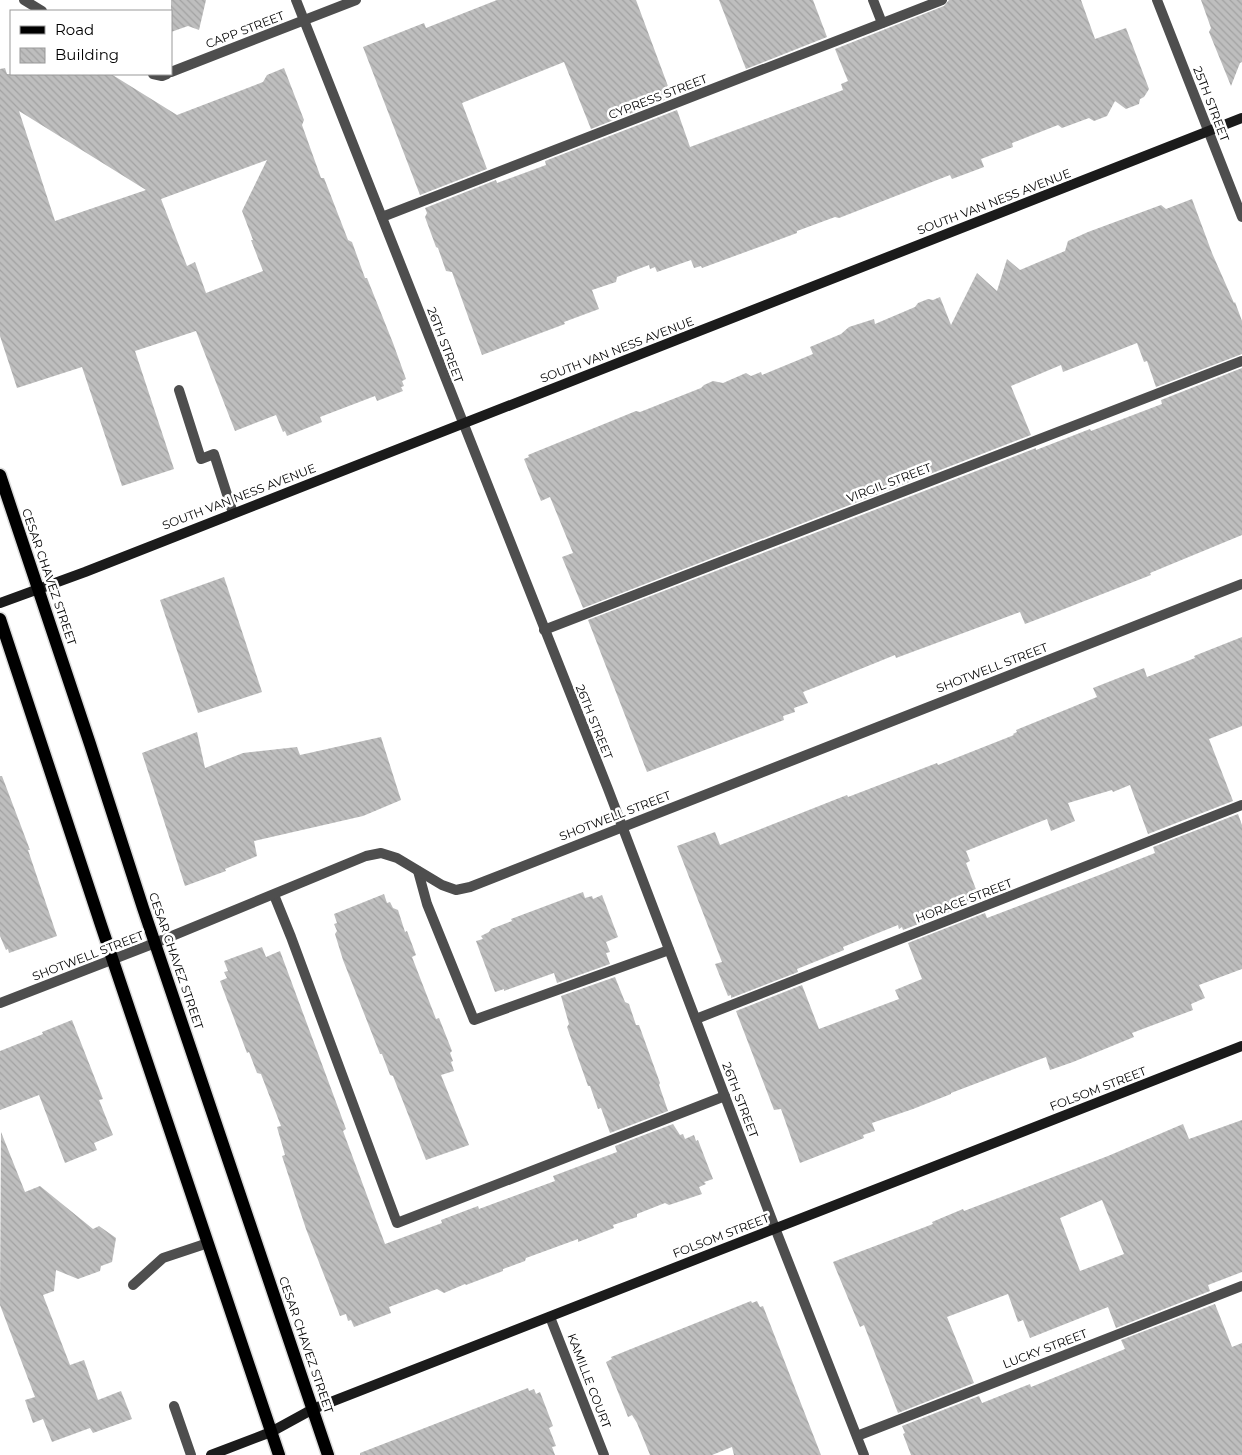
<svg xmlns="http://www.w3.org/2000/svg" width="1242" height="1455" viewBox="0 0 1242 1455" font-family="Montserrat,sans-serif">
<defs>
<pattern id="building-back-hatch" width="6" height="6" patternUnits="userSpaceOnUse" patternTransform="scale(1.25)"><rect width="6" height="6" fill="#bebebe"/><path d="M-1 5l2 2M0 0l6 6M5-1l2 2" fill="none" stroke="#a2a2a2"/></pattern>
</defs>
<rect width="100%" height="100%" fill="#fff"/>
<g fill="url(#building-back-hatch)" fill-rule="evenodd">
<polygon points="171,0 206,0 199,30 188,26 171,32"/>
<polygon points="497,0 636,0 672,97 591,129 564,62 462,103 487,169 420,195 363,47 424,23 426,28"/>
<polygon points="719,0 813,0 827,37 746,69"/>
<polygon points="949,0 1081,0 1095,39 1126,28 1149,89 1144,97 1140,99 1139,104 1126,109 1115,101 1107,116 1094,121 1089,118 1062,128 1058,125 1012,143 1013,147 981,159 984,167 952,179 950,175 839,218 835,217 797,231 797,233 702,268 701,266 694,268 691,260 657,272 655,267 650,269 649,265 617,277 616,282 592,290 599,309 564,322 565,324 482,355 452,272 446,271 438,248 436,247 425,217 427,213 425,208 496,180 497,183 546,165 545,161 677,110 690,147 843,90 841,84 848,81 835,49 944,6"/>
<polygon points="1201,0 1242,0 1242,62 1240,63 1231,86 1209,32 1211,28"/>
<path d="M5,68L7,74H111L177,115L263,82L267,75L284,68L304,120L302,125L321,178H324L348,240L352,242L365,278H367L393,343L406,379L402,381L404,386L401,387L403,391L377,401L375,396L320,417L322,422L287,436L285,431L283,432L276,415L235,431L196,331L135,351L174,469L122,486L82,367L17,388L0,336V69ZM19,111L146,190L55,221ZM267,160L242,211L253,240H251L263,271L206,293L195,262L187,266L161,199Z"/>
<polygon points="1192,199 1212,253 1234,303 1235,302 1242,321 1242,354 1156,387 1147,361 1144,362 1137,343 1063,372 1061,365 1011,386 1031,435 583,608 562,557 573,553 550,497 541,501 524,459 529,457 528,455 636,411 640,412 701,388 704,385 713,381 723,383 746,373 751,376 761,372 762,375 813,354 810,347 841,334 849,327 874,319 875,324 915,307 918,303 928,299 933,300 940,297 951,325 977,273 997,291 1007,259 1020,270 1065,251 1068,241 1088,232 1161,205 1166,209"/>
<polygon points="1242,368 1242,535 1150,573 1151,575 1059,611 1025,624 1020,612 896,658 895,655 821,685 803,692 808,703 794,708 795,712 783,716 784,720 647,772 588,620 1036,448 1036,450 1090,429 1091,431 1162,404 1161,400"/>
<polygon points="224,577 262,692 198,713 160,600"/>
<polygon points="1242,637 1242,726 1209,739 1233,801 1148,834 1130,785 1113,792 1112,790 1068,803 1075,821 1051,831 1047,819 966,851 970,861 966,863 980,900 903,930 902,927 899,929 898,925 843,947 844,950 797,969 798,972 731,998 731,995 728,996 715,964 722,962 677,846 715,832 720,845 847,795 848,797 937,763 938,765 1014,735 1013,734 1017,732 1016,730 1097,697 1093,688 1144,668 1147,677 1195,658 1194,656"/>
<polygon points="197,732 205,768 243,753 297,747 300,755 381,737 401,800 363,816 254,841 257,856 225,869 226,871 185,886 142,753"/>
<polygon points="0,776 2,776 30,850 28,850 57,936 9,953 8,949 6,950 0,936"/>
<polygon points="1238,814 1242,825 1242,969 1199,985 1205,998 1191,1004 1193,1010 1132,1033 1134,1037 1073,1062 1050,1070 1046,1057 951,1093 951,1094 913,1109 872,1123 875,1131 863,1135 864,1138 800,1163 781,1109 774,1110 736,1011 802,985 819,1029 899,999 895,990 922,979 908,943 985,913 987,918 1102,874 1155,853 1153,847"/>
<polygon points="583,892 585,898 592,896 593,899 602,895 618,937 606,942 610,952 606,953 610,964 557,983 554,973 504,991 504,989 495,992 476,941 483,939 481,936 489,932 491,929 512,921 511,919"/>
<polygon points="384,894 387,903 390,902 393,908 398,910 405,932 407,931 416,955 412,957 436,1019 439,1018 452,1051 450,1053 453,1061 451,1062 454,1071 441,1075 469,1145 426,1160 393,1076 390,1075 382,1054 380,1054 343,960 335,934 337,931 334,924 337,923 334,914"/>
<polygon points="262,947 266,957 280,951 346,1129 343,1131 385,1244 442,1223 441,1220 478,1206 479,1209 555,1181 553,1176 617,1152 615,1146 673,1124 680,1135 683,1134 685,1139 694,1135 696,1141 698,1140 713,1179 704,1182 706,1184 699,1187 702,1194 669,1205 665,1203 637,1214 637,1217 613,1225 614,1228 578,1242 578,1239 526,1258 525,1261 503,1269 503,1271 466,1285 465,1284 444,1293 437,1289 389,1307 391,1313 354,1327 351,1320 348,1321 346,1314 340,1316 306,1229 282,1156 285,1155 277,1127 281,1126 261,1074 257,1073 249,1052 247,1053 220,981 227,978 224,972 228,971 224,961"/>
<polygon points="615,977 625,1002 629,1004 636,1025 639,1025 660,1083 659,1085 668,1111 610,1133 601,1108 598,1109 590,1086 588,1086 567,1027 569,1024 561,996"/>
<polygon points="72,1020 103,1099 99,1100 113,1135 94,1143 97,1150 65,1163 39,1095 0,1110 0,1051 43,1034 42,1032"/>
<path d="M1242,1120V1272L1208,1285L1210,1291L1116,1328L1108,1307L1030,1338L1023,1320L1018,1322L1008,1294L947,1317L974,1383L898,1413L864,1325L860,1327L833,1262L933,1224L932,1222L963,1209L964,1211L1108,1156L1183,1124L1189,1139ZM1102,1200L1124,1254L1080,1271L1060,1218Z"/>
<polygon points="1,1132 25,1192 40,1186 93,1229 99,1226 116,1238 112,1262 101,1266 100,1271 78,1279 56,1270 54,1291 43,1295 70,1365 84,1360 98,1400 121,1391 132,1419 93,1433 90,1428 52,1442 43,1419 33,1423 25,1400 35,1397 0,1305"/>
<polygon points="751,1301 752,1303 757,1301 760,1307 763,1306 821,1455 734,1455 732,1447 712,1455 650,1455 637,1423 632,1415 628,1417 606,1362 612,1359 611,1357"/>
<polygon points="1215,1304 1232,1347 1242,1343 1242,1455 911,1455 903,1434 905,1433 902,1426 979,1396 982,1403 1030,1384 1031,1387 1125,1349 1121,1340"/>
<polygon points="528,1388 529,1391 534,1389 536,1394 540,1392 553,1426 549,1428 556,1446 552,1447 555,1455 360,1455 360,1453"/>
</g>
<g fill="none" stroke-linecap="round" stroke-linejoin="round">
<g stroke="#dbdbdb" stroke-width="15">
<g id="primary">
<polyline points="0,475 90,744 143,908 328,1455"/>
<polyline points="0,619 101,925 279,1455"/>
</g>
</g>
<g stroke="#4e4e4e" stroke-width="10">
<polyline points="873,0 882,23"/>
<polyline points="179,390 201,459 214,454 233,513"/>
<polyline points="418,871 427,904 474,1020 669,950"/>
<polyline points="274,895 291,937 397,1223 725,1096"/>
<polyline points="133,1285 163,1258 208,1243"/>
<polyline points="174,1406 191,1455"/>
</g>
<g stroke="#4e4e4e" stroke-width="10">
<polyline points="24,0 42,11"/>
<polyline points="296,0 608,789 775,1228 864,1455"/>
<polyline points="1157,0 1242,217"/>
<polyline points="171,72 356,0"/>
<polyline points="153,74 162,76 167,74"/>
<polyline points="382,217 942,0"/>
<polyline points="544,630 1242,361"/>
<polyline points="0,1003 155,943 366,856 381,853 397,858 442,885 456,890 470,887 1242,584"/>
<polyline points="696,1019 1242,805"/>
<polyline points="550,1317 604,1455"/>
<polyline points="857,1436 1242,1286"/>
</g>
<g stroke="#1b1b1b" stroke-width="10">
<polyline points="0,603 85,572 1242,118"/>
<polyline points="211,1455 271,1432 313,1409 1242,1046"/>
</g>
<use href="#primary" stroke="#000" stroke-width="12"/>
</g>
<g text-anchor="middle" stroke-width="5" stroke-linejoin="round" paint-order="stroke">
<g font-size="12" fill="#000" stroke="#fff">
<text transform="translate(245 30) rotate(-21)" y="4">CAPP STREET</text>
<text transform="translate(658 97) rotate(-21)" y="4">CYPRESS STREET</text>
<text transform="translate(1211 104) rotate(69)" y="4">25TH STREET</text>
<text transform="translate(994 202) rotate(-21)" y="4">SOUTH VAN NESS AVENUE</text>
<text transform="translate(445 345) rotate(69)" y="4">26TH STREET</text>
<text transform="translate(617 350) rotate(-21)" y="4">SOUTH VAN NESS AVENUE</text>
<text transform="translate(889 483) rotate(-21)" y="4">VIRGIL STREET</text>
<text transform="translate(239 497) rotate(-21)" y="4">SOUTH VAN NESS AVENUE</text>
<text transform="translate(49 577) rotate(71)" y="4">CESAR CHAVEZ STREET</text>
<text transform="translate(992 668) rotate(-21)" y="4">SHOTWELL STREET</text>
<text transform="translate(594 722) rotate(68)" y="4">26TH STREET</text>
<text transform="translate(615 816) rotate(-21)" y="4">SHOTWELL STREET</text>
<text transform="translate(964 901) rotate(-21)" y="4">HORACE STREET</text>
<text transform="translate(88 956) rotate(-21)" y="4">SHOTWELL STREET</text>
<text transform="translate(176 961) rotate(71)" y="4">CESAR CHAVEZ STREET</text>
<text transform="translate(1098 1089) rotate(-21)" y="4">FOLSOM STREET</text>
<text transform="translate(740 1100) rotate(69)" y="4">26TH STREET</text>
<text transform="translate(721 1236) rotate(-21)" y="4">FOLSOM STREET</text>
<text transform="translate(306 1345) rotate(71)" y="4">CESAR CHAVEZ STREET</text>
<text transform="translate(1045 1349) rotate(-21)" y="4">LUCKY STREET</text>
<text transform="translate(589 1381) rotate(69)" y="4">KAMILLE COURT</text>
</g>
</g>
<rect x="10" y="10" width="162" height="65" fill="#ffffff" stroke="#999999"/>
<rect x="20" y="26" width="25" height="8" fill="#000000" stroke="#999999"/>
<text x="55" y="35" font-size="15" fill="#000000">Road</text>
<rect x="20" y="48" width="25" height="15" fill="url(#building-back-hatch)" stroke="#999999"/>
<text x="55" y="60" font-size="15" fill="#000000">Building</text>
</svg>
